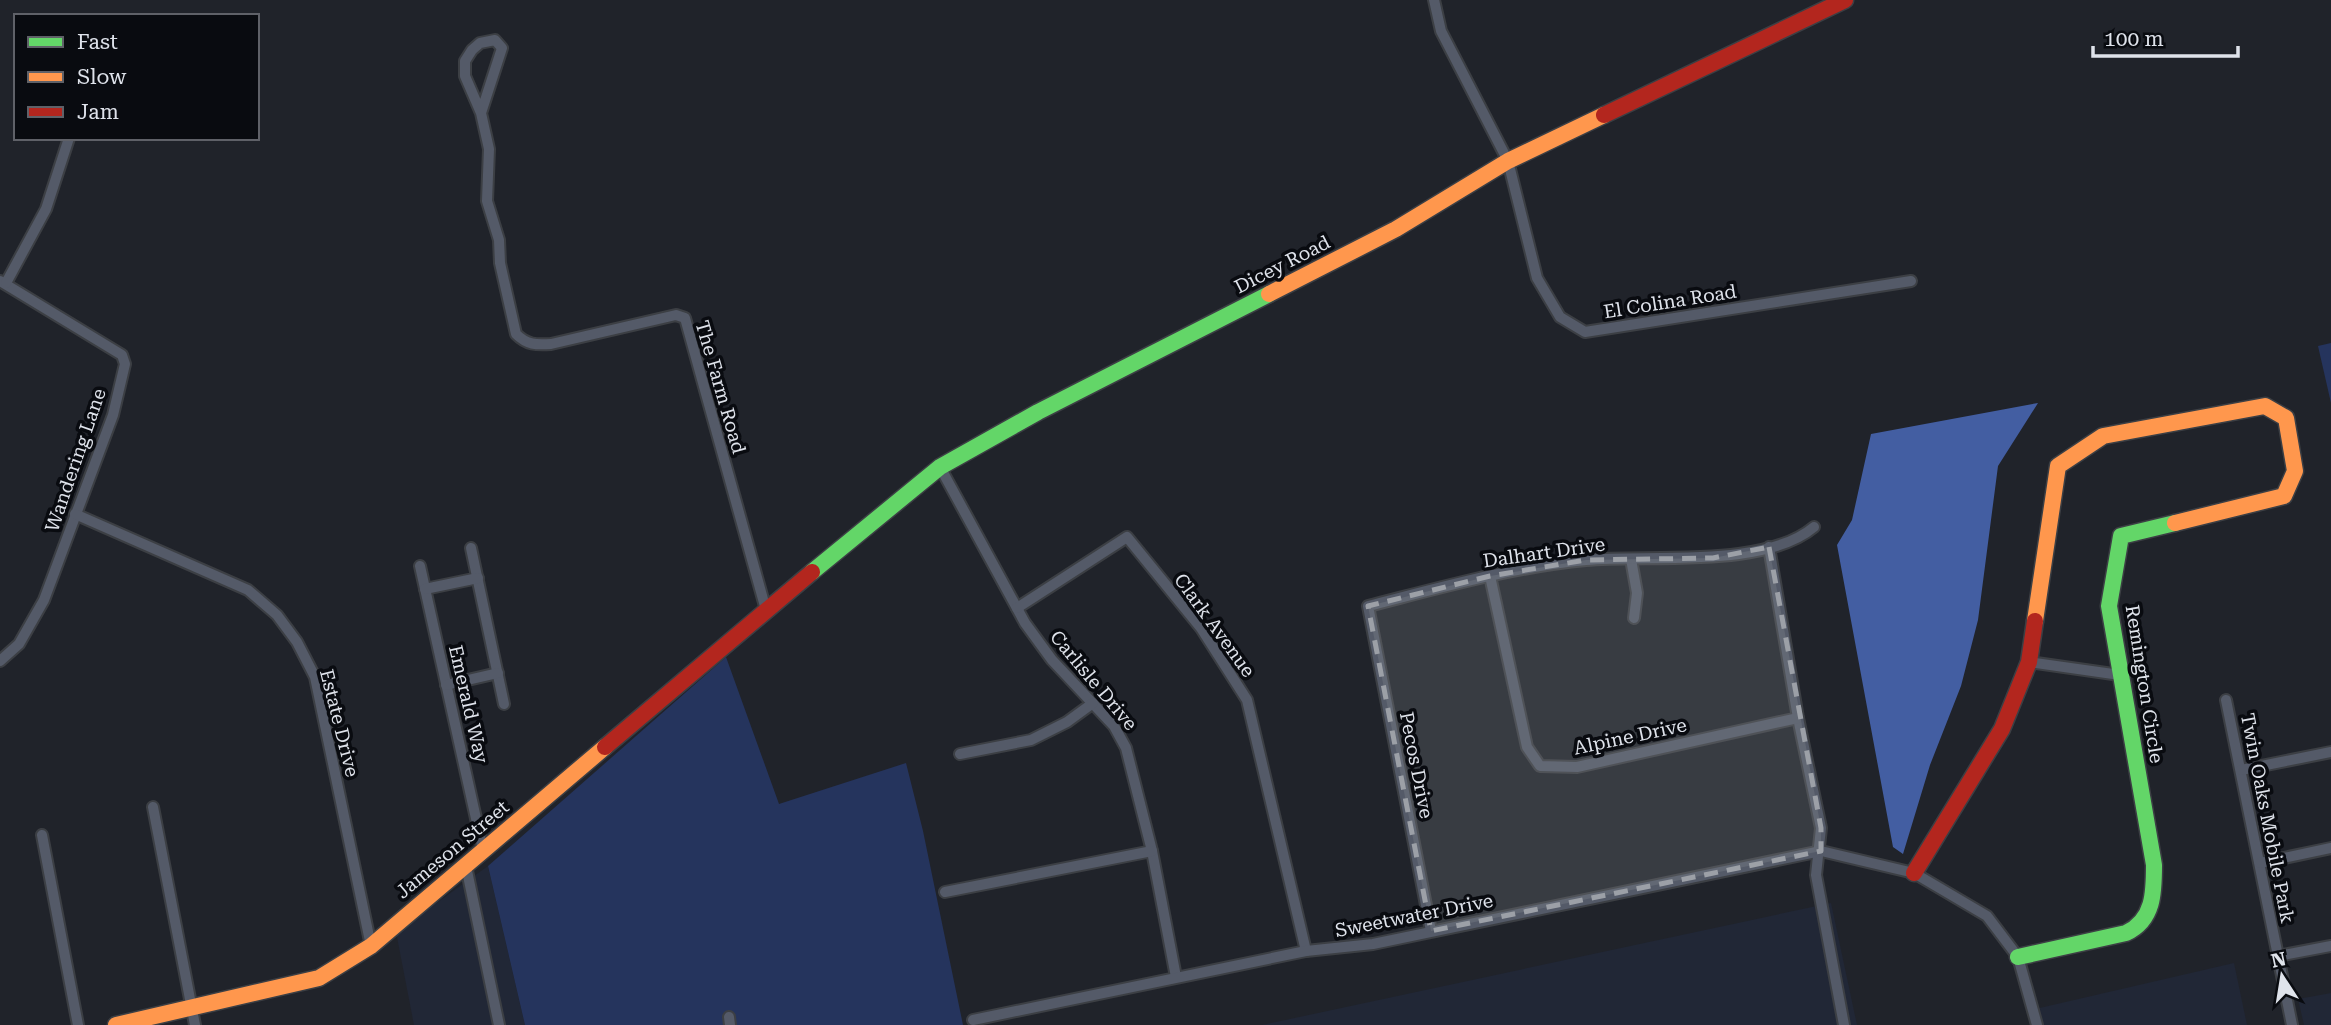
<svg xmlns="http://www.w3.org/2000/svg" width="2331" height="1025" viewBox="0 0 2331 1025" font-family="'Roboto Serif',serif">
<rect width="100%" height="100%" fill="#20232a"/>
<g fill="#212736">
<polygon points="488,866 525,1025 414,1025 396,932"/>
<polygon points="1831,903 1857,1025 1262,1025"/>
<polygon points="2234,963 2247,1025 2030,1025 2027,1011"/>
<polygon points="2331,993 2331,1025 2304,1025 2298,999"/>
</g>
<g fill="#25345d">
<polygon points="2331,343 2331,403 2318,346"/>
<polygon points="726,657 779,804 906,763 923,831 963,1025 525,1025 488,866"/>
</g>
<polygon fill="#435ea2" points="2038,403 1998,466 1978,620 1961,686 1930,765 1903,854 1893,847 1837,545 1852,520 1871,434"/>
<g fill="none" stroke-linecap="round" stroke-linejoin="round">
<g stroke="#3c3f44" stroke-width="14">
<g id="street">
<polyline points="1434,0 1441,31 1508,161 1537,278 1560,317 1585,332 1911,281"/>
<path d="M481,113L502,48L495,40L480,43L472,50L465,61V76L481,113L489,149L487,201L499,240L500,263L516,334C527,345 536,345 551,344L676,315L685,318L766,610"/>
<polyline points="0,281 122,355 125,364 113,415 44,600 19,644 0,661"/>
<polyline points="6,283 46,209 69,138"/>
<polyline points="940,467 1025,623 1052,660 1114,726 1126,748 1152,851 1176,977"/>
<polyline points="75,514 248,590 277,615 297,642 315,677 371,946"/>
<polyline points="1769,547 1798,718 1821,828 1816,875 1844,1025"/>
<polyline points="471,548 504,704"/>
<polyline points="1631,559 1637,593 1634,618"/>
<polyline points="420,566 483,850"/>
<polyline points="1490,576 1527,747 1540,766 1577,767 1798,718"/>
<polyline points="425,589 478,578"/>
<polyline points="1017,608 1127,537 1201,628 1247,700 1306,951"/>
<polyline points="2029,662 2120,675"/>
<polyline points="446,685 498,673"/>
<polyline points="2226,700 2292,1025"/>
<polyline points="960,754 1031,740 1067,722 1093,703"/>
<polyline points="2241,770 2331,752"/>
<polyline points="153,807 195,1025"/>
<polyline points="42,835 78,1025"/>
<polyline points="2260,863 2331,848"/>
<polyline points="466,866 499,1025"/>
<polyline points="945,892 1152,851"/>
<path d="M1431,931L1368,606C1439,588 1512,567 1586,560C1648,554 1764,569 1814,527"/>
<polyline points="2278,956 2331,946"/>
<polyline points="729,1017 730,1025"/>
<polyline points="973,1020 1306,951 1373,944 1821,851 1914,873 1987,916 2018,957 2037,1025"/>
</g>
</g>
<g stroke="#3c3f44" stroke-width="19">
<g id="fast">
<polyline points="812,572 940,467 1038,412 1269,294"/>
<path d="M2018,957L2126,933C2154,920 2154,892 2154,865L2109,606L2121,536L2175,523"/>
</g>
</g>
<g stroke="#3c3f44" stroke-width="19">
<g id="slow">
<polyline points="1269,294 1396,229 1508,161 1604,115"/>
<polyline points="2035,621 2058,466 2103,436 2265,406 2286,418 2295,471 2284,496 2175,523"/>
<polyline points="116,1025 319,978 371,946 605,747"/>
</g>
</g>
<g stroke="#3c3f44" stroke-width="19">
<g id="jam">
<polyline points="1604,115 1845,0"/>
<polyline points="605,747 812,572"/>
<polyline points="1914,873 2002,729 2029,662 2035,621"/>
</g>
</g>
<use href="#street" stroke="#545a68" stroke-width="10"/>
<use href="#fast" stroke="#63d668" stroke-width="16"/>
<use href="#slow" stroke="#ff974d" stroke-width="16"/>
<use href="#jam" stroke="#b3261e" stroke-width="16"/>
</g>
<path fill="#9ca0a7" fill-opacity="0.2" stroke="#9ca0a7" stroke-width="5" stroke-dasharray="14 9" stroke-linejoin="round" d="M1769,547L1821,828V851L1431,931L1368,606L1490,576L1586,560L1713,558Z"/>
<g text-anchor="middle" stroke-width="7" stroke-linejoin="round" paint-order="stroke">
<g font-size="19" fill="#dfe3eb" stroke="#090b10">
<text transform="translate(1282 264) rotate(-27)" y="7">Dicey Road</text>
<text transform="translate(1670 301) rotate(-9)" y="7">El Colina Road</text>
<text transform="translate(721 387) rotate(74)" y="7">The Farm Road</text>
<text transform="translate(75 460) rotate(-71)" y="7">Wandering Lane</text>
<text transform="translate(1544 552) rotate(-8)" y="7">Dalhart Drive</text>
<text transform="translate(1215 625) rotate(54)" y="7">Clark Avenue</text>
<text transform="translate(1094 680) rotate(50)" y="7">Carlisle Drive</text>
<text transform="translate(2145 684) rotate(81)" y="7">Remington Circle</text>
<text transform="translate(469 704) rotate(77)" y="7">Emerald Way</text>
<text transform="translate(340 723) rotate(76)" y="7">Estate Drive</text>
<text transform="translate(1630 736) rotate(-12)" y="7">Alpine Drive</text>
<text transform="translate(1417 765) rotate(79)" y="7">Pecos Drive</text>
<text transform="translate(2268 818) rotate(79)" y="7">Twin Oaks Mobile Park</text>
<text transform="translate(452 849) rotate(-40)" y="7">Jameson Street</text>
<text transform="translate(1414 915) rotate(-11)" y="7">Sweetwater Drive</text>
</g>
</g>
<rect x="14" y="14" width="245" height="126" fill="#090b10" stroke="#5f6168" stroke-width="2"/>
<rect x="28" y="37" width="35" height="10" fill="#63d668" stroke="#5f6168" stroke-width="2"/>
<text x="77" y="49" font-size="21" fill="#dfe3eb">Fast</text>
<rect x="28" y="72" width="35" height="10" fill="#ff974d" stroke="#5f6168" stroke-width="2"/>
<text x="77" y="84" font-size="21" fill="#dfe3eb">Slow</text>
<rect x="28" y="107" width="35" height="10" fill="#b3261e" stroke="#5f6168" stroke-width="2"/>
<text x="77" y="119" font-size="21" fill="#dfe3eb">Jam</text>
<g transform="translate(2282 976) rotate(348)" stroke="#090b10" stroke-width="5" paint-order="stroke">
<path d="M0-5L12 26L0 18L-12 26Z" fill="#dfe3eb"/>
<text y="-10" font-size="19" font-weight="bold" text-anchor="middle" fill="#dfe3eb">N</text>
</g>
<path d="M2093 46v10h145v-10" fill="none" stroke="#dfe3eb" stroke-width="3.5"/>
<text x="2104" y="46" font-size="21" fill="#dfe3eb" stroke="#090b10" stroke-width="5" paint-order="stroke">100 m</text>
</svg>
